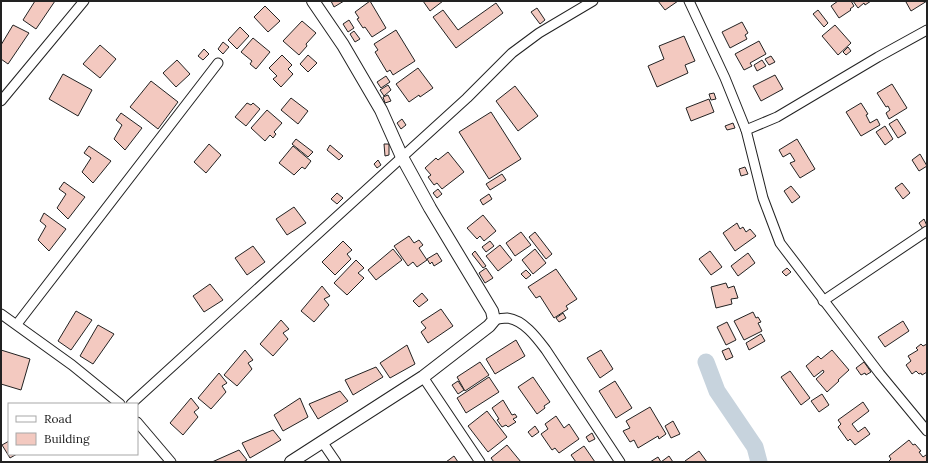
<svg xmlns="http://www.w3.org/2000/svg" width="928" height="463" viewBox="0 0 928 463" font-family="Lora,serif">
<rect width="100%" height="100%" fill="#fff"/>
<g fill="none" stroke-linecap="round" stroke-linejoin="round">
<polyline stroke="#c7d3dd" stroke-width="17" points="706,362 717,391 755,447 759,462"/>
</g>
<g fill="#f3c9c0" stroke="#222">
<polygon points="35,1 55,1 36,29 23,20"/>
<polygon points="331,1 344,1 334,7"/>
<polygon points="370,1 386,28 372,37 365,27 363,28 357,19 359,18 355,12"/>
<polygon points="423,1 443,1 430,11"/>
<polygon points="658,1 678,1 665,10"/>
<polygon points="838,1 851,1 854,6 850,9 851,10 839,18 831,6"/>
<polygon points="853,1 871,1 865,5 864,3 858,8"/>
<polygon points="908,1 927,1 911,11 906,2"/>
<polygon points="496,3 503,13 456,48 433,17 443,10 458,30"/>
<polygon points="265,6 280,21 268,32 254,17"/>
<polygon points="537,8 545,20 540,24 531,12"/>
<polygon points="818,10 828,23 824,27 813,14"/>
<polygon points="349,20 354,28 348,32 343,24"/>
<polygon points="302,21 316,33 306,44 307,46 299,55 283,41"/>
<polygon points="742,22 748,33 745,35 747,39 730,48 722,32"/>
<polygon points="13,25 29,33 8,64 1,59 1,45"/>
<polygon points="835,25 851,43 838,55 822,36"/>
<polygon points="240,27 249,36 237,49 228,40"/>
<polygon points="396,30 415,61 393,75 390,70 387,72 375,52 378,50 374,44"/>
<polygon points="354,31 360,39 355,42 350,34"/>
<polygon points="684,36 695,61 685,65 688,73 657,87 648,66 664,59 659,46"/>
<polygon points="253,38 270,52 256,69 250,64 252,61 241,52"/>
<polygon points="759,41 766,54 750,63 752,66 744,70 735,54"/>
<polygon points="223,42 229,47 223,54 218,49"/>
<polygon points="100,45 116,59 100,78 83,64"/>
<polygon points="848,47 851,51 846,55 843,52"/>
<polygon points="204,49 209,54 203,60 198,56"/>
<polygon points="282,55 292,65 288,69 293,74 281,87 273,79 277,76 269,68"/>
<polygon points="308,55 317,63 308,72 300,64"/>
<polygon points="771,56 775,62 769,65 765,59"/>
<polygon points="177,60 190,74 176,87 163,73"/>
<polygon points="762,60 766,66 757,71 754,65"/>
<polygon points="418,68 433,88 420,97 419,95 409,102 396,84"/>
<polygon points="63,74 92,90 78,116 49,99"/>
<polygon points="775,75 783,89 761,101 753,86"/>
<polygon points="386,76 390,82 381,88 377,82"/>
<polygon points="151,81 178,102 158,129 130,107"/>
<polygon points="892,84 907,108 889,119 886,113 890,110 888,106 886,107 877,93"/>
<polygon points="388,85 391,90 384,96 380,90"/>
<polygon points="515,86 538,116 518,131 496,101"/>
<polygon points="714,93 716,99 711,100 709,94"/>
<polygon points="388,95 391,101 385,103 383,97"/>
<polygon points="291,98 308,111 298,124 281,110"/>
<polygon points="709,99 714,112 691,121 686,108"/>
<polygon points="247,103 251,105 253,103 260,109 246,126 235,117"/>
<polygon points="861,103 868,114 866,115 870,123 877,119 880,125 861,136 846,112"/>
<polygon points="267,110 282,123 274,132 276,134 273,138 270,135 265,141 251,128"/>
<polygon points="491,112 521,159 489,179 459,132"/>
<polygon points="121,113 142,128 125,150 114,139 122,125 116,120"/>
<polygon points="402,119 406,125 401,129 397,123"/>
<polygon points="897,119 906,133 898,138 889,124"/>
<polygon points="733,123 735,128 727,130 725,126"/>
<polygon points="885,126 893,139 885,145 876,132"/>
<polygon points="296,139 313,152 308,157 292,144"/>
<polygon points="797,139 815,169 800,178 790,163 795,161 790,153 783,157 779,150"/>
<polygon points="209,144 221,155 206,173 194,162"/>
<polygon points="384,144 389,144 389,155 385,156"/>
<polygon points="330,145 343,156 339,160 327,150"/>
<polygon points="89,146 111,161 93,183 82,172 91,158 84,153"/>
<polygon points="293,146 311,161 305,169 302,167 294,175 279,163"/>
<polygon points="448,152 464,172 442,189 437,183 434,185 428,177 431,175 425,168 436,158 438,160"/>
<polygon points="920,154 927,166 919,171 912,160"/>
<polygon points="378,160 381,165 377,168 374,164"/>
<polygon points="745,167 748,174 741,176 739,169"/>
<polygon points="502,174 506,180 490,190 486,184"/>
<polygon points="64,182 85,197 68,219 57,208 66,194 59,189"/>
<polygon points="902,183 910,193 903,199 895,188"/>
<polygon points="791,186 800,197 792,203 784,191"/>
<polygon points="438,189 442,194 437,198 433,193"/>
<polygon points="337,193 343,198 337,204 331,199"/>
<polygon points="489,194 492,199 483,205 480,200"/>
<polygon points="294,207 306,223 287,235 276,219"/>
<polygon points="44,213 66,229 49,251 38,240 46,226 40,221"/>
<polygon points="483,215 496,231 484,241 480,236 477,239 467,228"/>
<polygon points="924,219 927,226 923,229 919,223"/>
<polygon points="737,223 740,229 743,227 746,232 750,229 756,236 735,251 723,233"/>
<polygon points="521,232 531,245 515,256 506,243"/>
<polygon points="535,232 552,254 546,259 529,237"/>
<polygon points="409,236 414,243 419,240 423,245 419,248 427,260 417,267 413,262 408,266 394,246"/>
<polygon points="343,241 352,250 347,254 351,259 335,275 322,262"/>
<polygon points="490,241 494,246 486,252 482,247"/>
<polygon points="500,245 512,260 498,271 486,256"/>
<polygon points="253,246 265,262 247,275 235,258"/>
<polygon points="393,249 402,260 376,280 368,270"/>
<polygon points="535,249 546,263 533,274 522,260"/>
<polygon points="475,251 486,266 483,268 472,254"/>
<polygon points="710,251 722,267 711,275 699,259"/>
<polygon points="437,253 442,261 434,266 432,262 430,264 427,259"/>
<polygon points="748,253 755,263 738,276 731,266"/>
<polygon points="356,260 364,268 358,273 364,278 347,295 334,283"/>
<polygon points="486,268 493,278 485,283 479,273"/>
<polygon points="787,268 791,272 786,276 782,272"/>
<polygon points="556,269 577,299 566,306 568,309 554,318 540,296 536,298 528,287"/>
<polygon points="526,270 531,275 526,279 521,274"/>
<polygon points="726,283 728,288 734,286 738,298 731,299 732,304 716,308 711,287"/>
<polygon points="210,284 223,300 204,312 193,296"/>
<polygon points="322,286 330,296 324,299 329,305 314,322 301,311"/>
<polygon points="422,293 428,300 419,307 413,301"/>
<polygon points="441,309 453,326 428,343 421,332 426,328 421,322"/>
<polygon points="76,311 92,320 71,350 58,341"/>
<polygon points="753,312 756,318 758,317 761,322 758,323 762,331 744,340 734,321"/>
<polygon points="563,313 566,318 559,322 556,318"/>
<polygon points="281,320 289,329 283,333 288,339 273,356 260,344"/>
<polygon points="903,321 909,331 885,347 878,337"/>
<polygon points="727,322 736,340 726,345 717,327"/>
<polygon points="98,325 114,334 93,364 80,356"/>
<polygon points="761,334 765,341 749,350 746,343"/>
<polygon points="516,340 525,356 495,374 486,359"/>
<polygon points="921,344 923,346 927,344 927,372 922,375 921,373 919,374 916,371 912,374 906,365 911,361 908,356 918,350 916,348"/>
<polygon points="407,345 415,364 390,378 380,363"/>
<polygon points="729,348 733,357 726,360 722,351"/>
<polygon points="1,350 30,359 21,390 1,384"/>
<polygon points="245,350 253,360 248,363 252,369 237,386 224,375"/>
<polygon points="601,350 613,369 600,378 587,358"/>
<polygon points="832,350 849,370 838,380 839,381 827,392 816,379 824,372 823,370 814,377 806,366 818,356 821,359"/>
<polygon points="480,362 489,375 465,391 457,377"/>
<polygon points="864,362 871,372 866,375 865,373 861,375 856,368"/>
<polygon points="376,367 383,377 353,395 345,380"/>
<polygon points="790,371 810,398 801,405 781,377"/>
<polygon points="219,373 227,383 222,386 226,392 211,409 198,398"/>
<polygon points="489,377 499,392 466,413 457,398"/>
<polygon points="533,377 550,402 544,406 545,408 537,414 518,387"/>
<polygon points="458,381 464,390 458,394 452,385"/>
<polygon points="615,381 632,408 616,418 599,391"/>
<polygon points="340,391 348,401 318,419 309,404"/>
<polygon points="822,394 829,405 819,412 811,401"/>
<polygon points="191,398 199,408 194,412 198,417 183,435 170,423"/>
<polygon points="300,398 308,417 283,431 274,415"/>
<polygon points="503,400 512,415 515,414 517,417 513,419 516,422 508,427 506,425 502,427 497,420 499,419 492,408"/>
<polygon points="863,402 869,411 852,424 858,432 865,427 870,434 855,445 850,439 848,441 838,427 841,424 838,420"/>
<polygon points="650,407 666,434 659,439 658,436 638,448 634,440 630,442 623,431 630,428 626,421"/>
<polygon points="487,411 507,437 488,452 468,426"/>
<polygon points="556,416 564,428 569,424 579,439 559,453 555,448 552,450 541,434 548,429 545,424"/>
<polygon points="673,421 680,434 671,438 665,426"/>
<polygon points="535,426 539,432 532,437 528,432"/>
<polygon points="273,430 281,440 250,458 242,443"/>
<polygon points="592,433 595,439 589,442 586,437"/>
<polygon points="909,440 913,445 915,444 921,451 919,452 923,457 926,455 927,457 927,462 891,462 889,461 891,459 889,456"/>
<polygon points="9,441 9,454 17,454 10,458 2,445"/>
<polygon points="507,445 521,462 494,462 491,458"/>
<polygon points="584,446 595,462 576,462 571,455"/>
<polygon points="239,450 247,460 244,462 212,462"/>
<polygon points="699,451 707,462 685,462 685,461"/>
<polygon points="454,456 458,462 446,462"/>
<polygon points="669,456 673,462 650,462 658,457 661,462"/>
</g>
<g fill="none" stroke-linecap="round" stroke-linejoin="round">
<g stroke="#222" stroke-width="11">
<g id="street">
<polyline points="689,1 725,78 746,130 763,198 780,243 880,374 927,431"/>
<polyline points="1,101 84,1"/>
<polyline points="746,130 777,117 878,57 927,30"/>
<polyline points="823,301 927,231"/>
<polyline points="1,314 72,365 120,404"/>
<path d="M494,320C498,319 503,318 507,318C524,320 537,338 546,350L620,462"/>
<polyline points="17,324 218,63"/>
<polyline points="423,377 480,462"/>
<polyline points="131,404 467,98 512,53 539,33 593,1"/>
<polyline points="137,422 171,462"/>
<polyline points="323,443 336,462"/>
</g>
</g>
<g stroke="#222" stroke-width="14">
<polyline id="secondary" points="291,462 423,377 489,326 494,320 492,311 430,208 402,157 381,110 343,45 313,1"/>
</g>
<use href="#street" stroke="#fff" stroke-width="9"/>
<use href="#secondary" stroke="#fff" stroke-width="12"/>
</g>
<rect width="928" height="463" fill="none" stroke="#222222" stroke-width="4"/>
<rect x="8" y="403" width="130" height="52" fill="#ffffff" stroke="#a7a7a7"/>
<rect x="16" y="416" width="20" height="6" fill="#ffffff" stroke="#a7a7a7"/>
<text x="44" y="423" font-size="12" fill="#222222">Road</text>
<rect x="16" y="433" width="20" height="12" fill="#f3c9c0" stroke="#a7a7a7"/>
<text x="44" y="443" font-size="12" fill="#222222">Building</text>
</svg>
